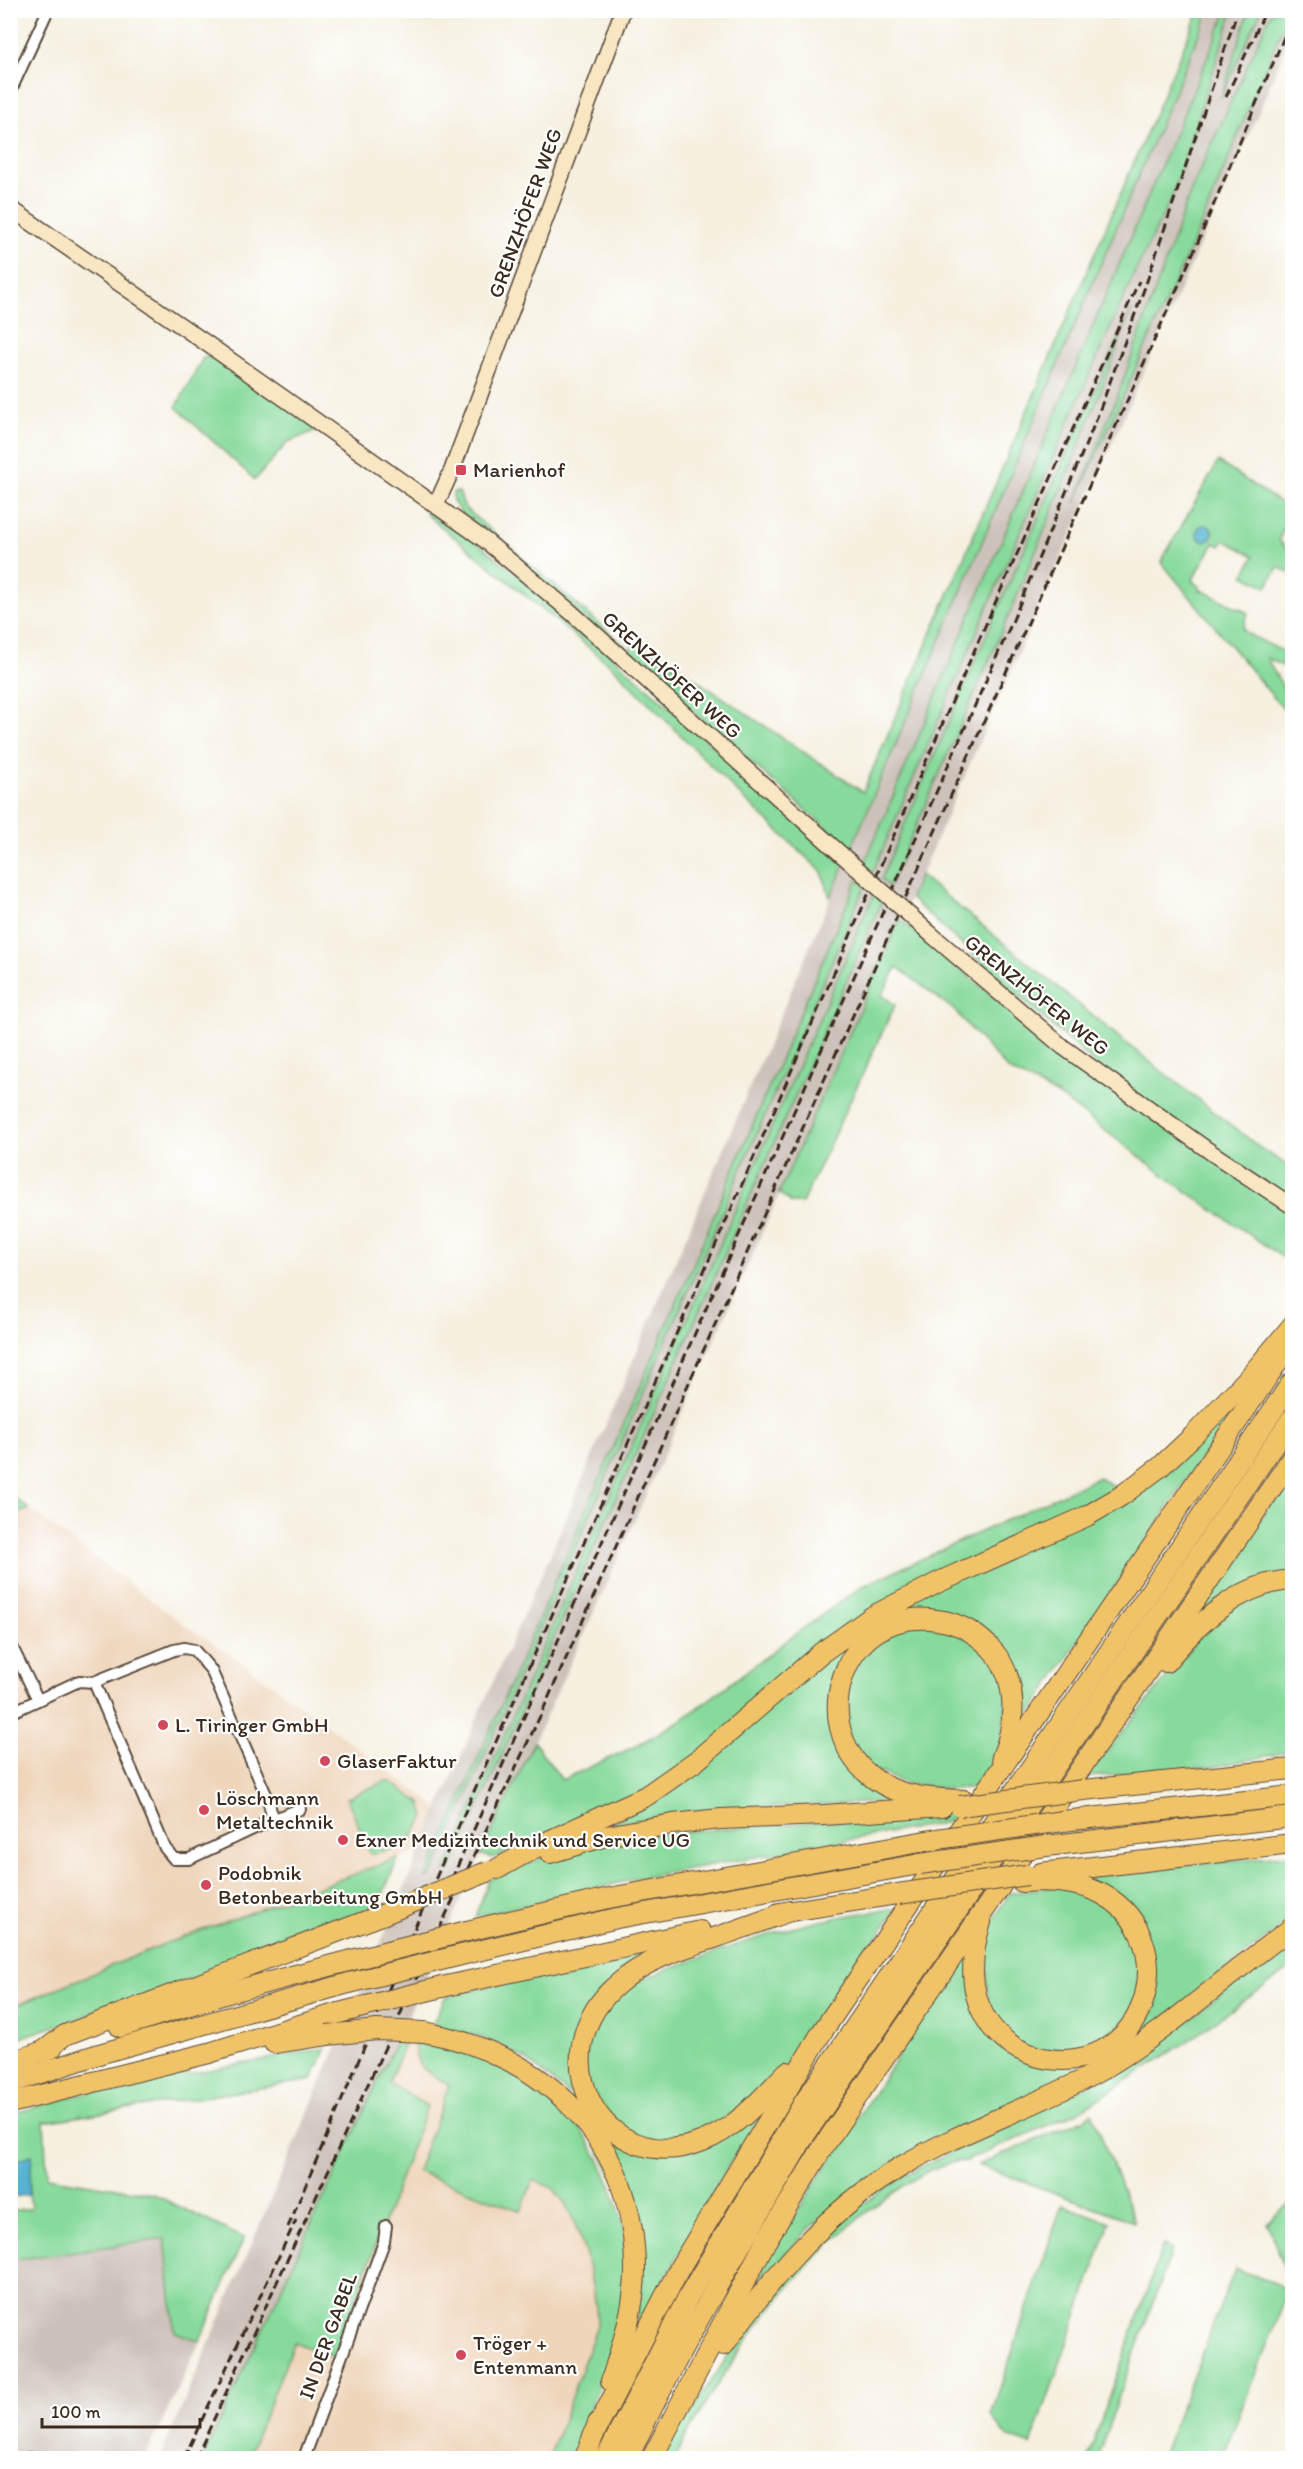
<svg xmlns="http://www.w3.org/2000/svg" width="1303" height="2469" viewBox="0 0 1303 2469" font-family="Itim,sans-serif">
<rect width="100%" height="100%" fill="#fff"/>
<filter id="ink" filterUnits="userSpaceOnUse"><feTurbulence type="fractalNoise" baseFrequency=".0167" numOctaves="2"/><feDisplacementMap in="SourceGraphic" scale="12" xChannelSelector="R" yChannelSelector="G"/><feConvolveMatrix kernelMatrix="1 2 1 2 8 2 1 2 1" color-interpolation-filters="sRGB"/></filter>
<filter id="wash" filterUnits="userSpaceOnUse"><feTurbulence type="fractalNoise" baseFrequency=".008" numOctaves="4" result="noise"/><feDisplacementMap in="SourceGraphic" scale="24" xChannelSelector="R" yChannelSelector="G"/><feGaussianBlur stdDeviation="1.35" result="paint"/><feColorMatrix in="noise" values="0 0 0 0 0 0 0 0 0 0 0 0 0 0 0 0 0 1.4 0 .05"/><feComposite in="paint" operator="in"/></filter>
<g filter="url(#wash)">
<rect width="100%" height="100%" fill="#f5f0e0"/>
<g fill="#efd6bb">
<polygon points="29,1509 186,1626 240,1661 440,1809 422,1850 154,1948 11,2008 10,1517"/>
<polygon points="414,2043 444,2047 624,2226 570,2458 248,2458 294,2342 334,2357 427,2107 389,2083 404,2044"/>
</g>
<g fill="#cdc2b9">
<polygon points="1209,11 1292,11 1292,32 1257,116 592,1616 236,2388 203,2458 160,2458 481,1709 545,1567"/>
<polygon points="165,2239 175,2332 200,2341 145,2458 11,2458 10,2260"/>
</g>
<g fill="#87da9b" stroke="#61825c" stroke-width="1.5">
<path d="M1199,11H1209L851,849C721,737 593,623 461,513L453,501V492H459L465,508L630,650L634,642L668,661L863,792Z"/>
<polygon points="1227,11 1233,11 1171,199 1136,270 1014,546 873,872 863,867"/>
<polygon points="1250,11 1261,11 1221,98 1246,20"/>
<polygon points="1272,11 1289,11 1206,213 1075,503 1120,389 1191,190"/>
<path d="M1132,309C1059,505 974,696 889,887L881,879L998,608Z"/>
<polygon points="215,355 320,429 288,442 255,480 176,407 203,358"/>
<path d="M1218,462L1290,509L1288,516L1292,521V539L1283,529L1279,540L1292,554V574L1278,567L1267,587L1244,575L1254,556L1224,540L1221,546L1214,543L1192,581L1200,586L1199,589L1248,613L1243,629L1248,634L1292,656V666L1289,669L1267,658C1278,683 1289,686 1289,716L1161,562Z"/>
<polygon points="430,506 537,589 845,864 830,897 822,872 743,798 615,669 426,514"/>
<polygon points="920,875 1131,1047 1263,1150 1292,1168 1292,1264 1177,1185 1058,1095 1008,1070 954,1010 897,967 882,995 895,1005 802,1203 792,1203 779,1193 900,919 1092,1079 1105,1073 910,898"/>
<polygon points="857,880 865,886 432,1875 426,1878 702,1244"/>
<polygon points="874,894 882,901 451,1869 445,1871"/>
<polygon points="1249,1387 1017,1733 1006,1705 1001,1743 979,1787 951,1789 906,1784 876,1770 903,1801 691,1811 607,1826 653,1801 584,1820 494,1858 481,1855 534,1742 562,1780 636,1746 683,1719 801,1630 861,1587 1099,1477 1131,1497"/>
<polygon points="1292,1473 1292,1751 1213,1767 1086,1777 1193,1645 1183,1631"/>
<polygon points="11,1495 29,1509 11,1517"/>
<path d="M388,1780L421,1803L425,1817C405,1850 406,1846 370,1854L347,1798Z"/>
<polygon points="956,1811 948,1822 639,1878 475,1917 489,1880 556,1852 629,1836"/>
<polygon points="1292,1854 1292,1917 1213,1981 1126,2046 817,2221 755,2286 773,2250 815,2183 969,1947 974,2006 989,1999 985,1959 993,1919 1010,1893 1090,1881 1091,1876"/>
<polygon points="398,1858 377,1908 159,1991 11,2041 10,2008 154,1948"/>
<path d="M896,1909L845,1986L793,2056L749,2101L710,2128L766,2106L716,2186L636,2332L642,2268L638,2224L570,2095L525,2059L484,2038L432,2025L446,1996L662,1947L596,1996C693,1961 792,1918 896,1909Z"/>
<path d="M1292,1940V1967L1188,2041L1078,2112L966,2161C939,2161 917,2177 896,2191C798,2256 730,2357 674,2458H661L748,2325L785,2276L844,2217L905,2175L1097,2081L1139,2058Z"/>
<path d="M414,2043L483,2055L557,2102L579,2126L599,2159L613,2191L624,2226L626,2256L623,2304L605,2371L570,2458H549L597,2326L596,2305L586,2256L575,2224L565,2203L553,2188L533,2180L521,2211L417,2171L449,2085C427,2070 416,2072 414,2043Z"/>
<polygon points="395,2044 404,2044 389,2083 427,2106 334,2357 294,2342 248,2458 203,2458"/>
<polygon points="326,2048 312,2080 44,2122 47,2177 153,2194 244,2238 200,2341 175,2332 165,2239 11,2260 10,2211 31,2208 29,2195 32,2155 11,2162 11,2114 85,2093"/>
<polygon points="1092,2113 1135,2222 978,2165 1082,2120"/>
<polygon points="1292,2203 1292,2273 1288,2277 1267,2223"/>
<polygon points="1062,2205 1110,2222 1031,2445 1004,2435 991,2415"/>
<polygon points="1163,2245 1172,2249 1097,2458 1088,2458"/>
<polygon points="1235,2269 1275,2283 1288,2292 1222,2458 1161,2458"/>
</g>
<g fill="#55b4d3" stroke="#486f78" stroke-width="1.5">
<circle cx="1205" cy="533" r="8"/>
<polygon points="32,2155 29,2195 11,2197 11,2162"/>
</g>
</g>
<g filter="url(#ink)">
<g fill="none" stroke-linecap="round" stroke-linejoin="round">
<g stroke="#57483b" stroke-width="14">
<g id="street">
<polyline points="10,92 48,10"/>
<polyline points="11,1645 38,1700"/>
<polyline points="10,1713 79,1681 94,1682 174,1650 184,1648 194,1650 211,1670 268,1799 272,1816 268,1822 189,1859 174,1859 165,1848 94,1682"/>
<polyline points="269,1821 300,1809"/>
<polyline points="29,2458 33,2458"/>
<polyline points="304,2458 384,2242 386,2226"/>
</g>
</g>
<g stroke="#57483b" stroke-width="18">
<g id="secondary">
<polyline points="10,208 206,343 486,541 572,613 842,855"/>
<polyline points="436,505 452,470 623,10"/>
<polyline points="933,936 1063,1047 1212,1153 1292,1206"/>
</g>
</g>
<g stroke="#57483b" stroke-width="22">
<g id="highway">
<path d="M1166,1662C1198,1623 1239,1583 1292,1580"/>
<polyline points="1083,1790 1292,1769"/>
<path d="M964,1800C938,1799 908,1798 884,1785C799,1738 840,1604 937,1620C961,1623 979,1634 995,1653C1018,1682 1016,1725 1002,1757"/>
<polyline points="1063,1821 1292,1796"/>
<polyline points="1046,1846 1292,1817"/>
<polyline points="550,1853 606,1836 673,1824 721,1819 824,1815 942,1807"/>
<polyline points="497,1869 540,1845 646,1796 696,1761 821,1653 873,1616 939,1582 1087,1516 1121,1496 1160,1467 1193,1436 1251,1375 1292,1326"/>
<polyline points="1041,1873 1292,1844"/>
<polyline points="779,1913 898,1894"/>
<path d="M981,1922C969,1960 968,2003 997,2033C1014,2051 1039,2060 1063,2060C1156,2058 1180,1931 1098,1892C1074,1881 1047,1880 1022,1882"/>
<polyline points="467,1931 609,1898 937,1839"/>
<polyline points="457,1956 617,1918 920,1864"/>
<polyline points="442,1987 700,1931"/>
<polyline points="120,2027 228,1993 360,1958"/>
<path d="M424,2032C547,2055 635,2140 635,2270C635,2308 622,2345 611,2381"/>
<polyline points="274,2043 327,2035"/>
<polyline points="42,2052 65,2035 382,1915"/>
<polyline points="10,2063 52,2048"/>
<path d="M787,2072C762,2098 737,2128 703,2141C603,2181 534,2054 619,1983C647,1959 681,1949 717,1937C741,1929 765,1920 790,1911"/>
<polyline points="10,2083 99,2054 349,1983"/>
<polyline points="10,2103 209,2053 335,2014"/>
<path d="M724,2345C774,2274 827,2211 902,2166C966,2128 1038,2106 1103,2069C1171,2029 1228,1973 1292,1928"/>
<polyline points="593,2436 680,2267 822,2032 1292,1341"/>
<polyline points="585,2458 598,2423"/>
<polyline points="606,2458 689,2295 805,2101 1292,1382"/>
<path d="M628,2458C679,2347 743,2241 805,2135L1292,1418"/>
<polyline points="652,2458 766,2241 823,2147 1292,1458"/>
</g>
</g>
<use href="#street" stroke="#fff" stroke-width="10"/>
<use href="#secondary" stroke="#f9e7c3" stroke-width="15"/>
<use href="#highway" stroke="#f1c369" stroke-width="20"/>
<g stroke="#3b2a1e" stroke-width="3" stroke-dasharray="9 4.5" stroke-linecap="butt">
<polyline points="1226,97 1266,10"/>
<polyline points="446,1892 1013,620 1096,420 1146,284 1238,10"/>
<polyline points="288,2227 441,1866 716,1244 992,610 1139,281"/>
<polyline points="184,2458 296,2220"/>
<polyline points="196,2458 450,1906 543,1710 1198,242 1292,18"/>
</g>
<g stroke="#57483b" stroke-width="18" stroke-linecap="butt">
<polyline id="secondary-bridge" points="842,855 933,936"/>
</g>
<g stroke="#57483b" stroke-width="22" stroke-linecap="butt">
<g id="highway-bridge">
<polyline points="960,1806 1083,1790"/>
<polyline points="937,1839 1063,1821"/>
<polyline points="920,1864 1046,1846"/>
<polyline points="898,1894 1027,1875"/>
<polyline points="382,1915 489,1871"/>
<polyline points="360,1958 467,1931"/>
<polyline points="349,1983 457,1956"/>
<polyline points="335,2014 442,1987"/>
<polyline points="327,2035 377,2030 424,2032"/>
</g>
</g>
<use href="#secondary-bridge" stroke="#f9e7c3" stroke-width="15"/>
<use href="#highway-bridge" stroke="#f1c369" stroke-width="20"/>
</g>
</g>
<g fill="#d1495b" stroke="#fff" stroke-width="2">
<rect x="455" y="464" width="12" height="12" rx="3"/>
<circle cx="163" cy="1725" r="6"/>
<circle cx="325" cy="1761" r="6"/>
<circle cx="204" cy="1810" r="6"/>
<circle cx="343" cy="1840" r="6"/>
<circle cx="206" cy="1885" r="6"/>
<circle cx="461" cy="2355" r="6"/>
</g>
<g text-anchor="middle" stroke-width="4.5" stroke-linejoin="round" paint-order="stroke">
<g font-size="21" fill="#3b2a1e" stroke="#fff">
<text transform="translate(525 213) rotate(-70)" y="7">GRENZHÖFER WEG</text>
<text transform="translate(672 675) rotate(42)" y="7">GRENZHÖFER WEG</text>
<text transform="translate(1037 995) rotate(39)" y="7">GRENZHÖFER WEG</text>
<text transform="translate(328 2336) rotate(-70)" y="7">IN DER GABEL</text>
</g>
<g font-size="21" fill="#3b2a1e" stroke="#fff" text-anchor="start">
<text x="473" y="477">Marienhof</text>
<text x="175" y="1732">L. Tiringer GmbH</text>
<text x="337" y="1768">GlaserFaktur</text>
<text x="216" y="1805">Löschmann<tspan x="216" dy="24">Metaltechnik</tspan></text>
<text x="355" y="1847">Exner Medizintechnik und Service UG</text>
<text x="218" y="1880">Podobnik<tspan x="218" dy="24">Betonbearbeitung GmbH</tspan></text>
<text x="473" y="2350">Tröger +<tspan x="473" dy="24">Entenmann</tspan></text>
</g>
</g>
<rect width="1303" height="2469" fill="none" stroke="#fff" stroke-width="36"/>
<path d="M42 2418v9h158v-9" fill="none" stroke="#3b2a1e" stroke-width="3"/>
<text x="51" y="2418" font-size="18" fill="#3b2a1e" stroke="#ffffff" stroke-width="4.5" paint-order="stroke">100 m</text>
</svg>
